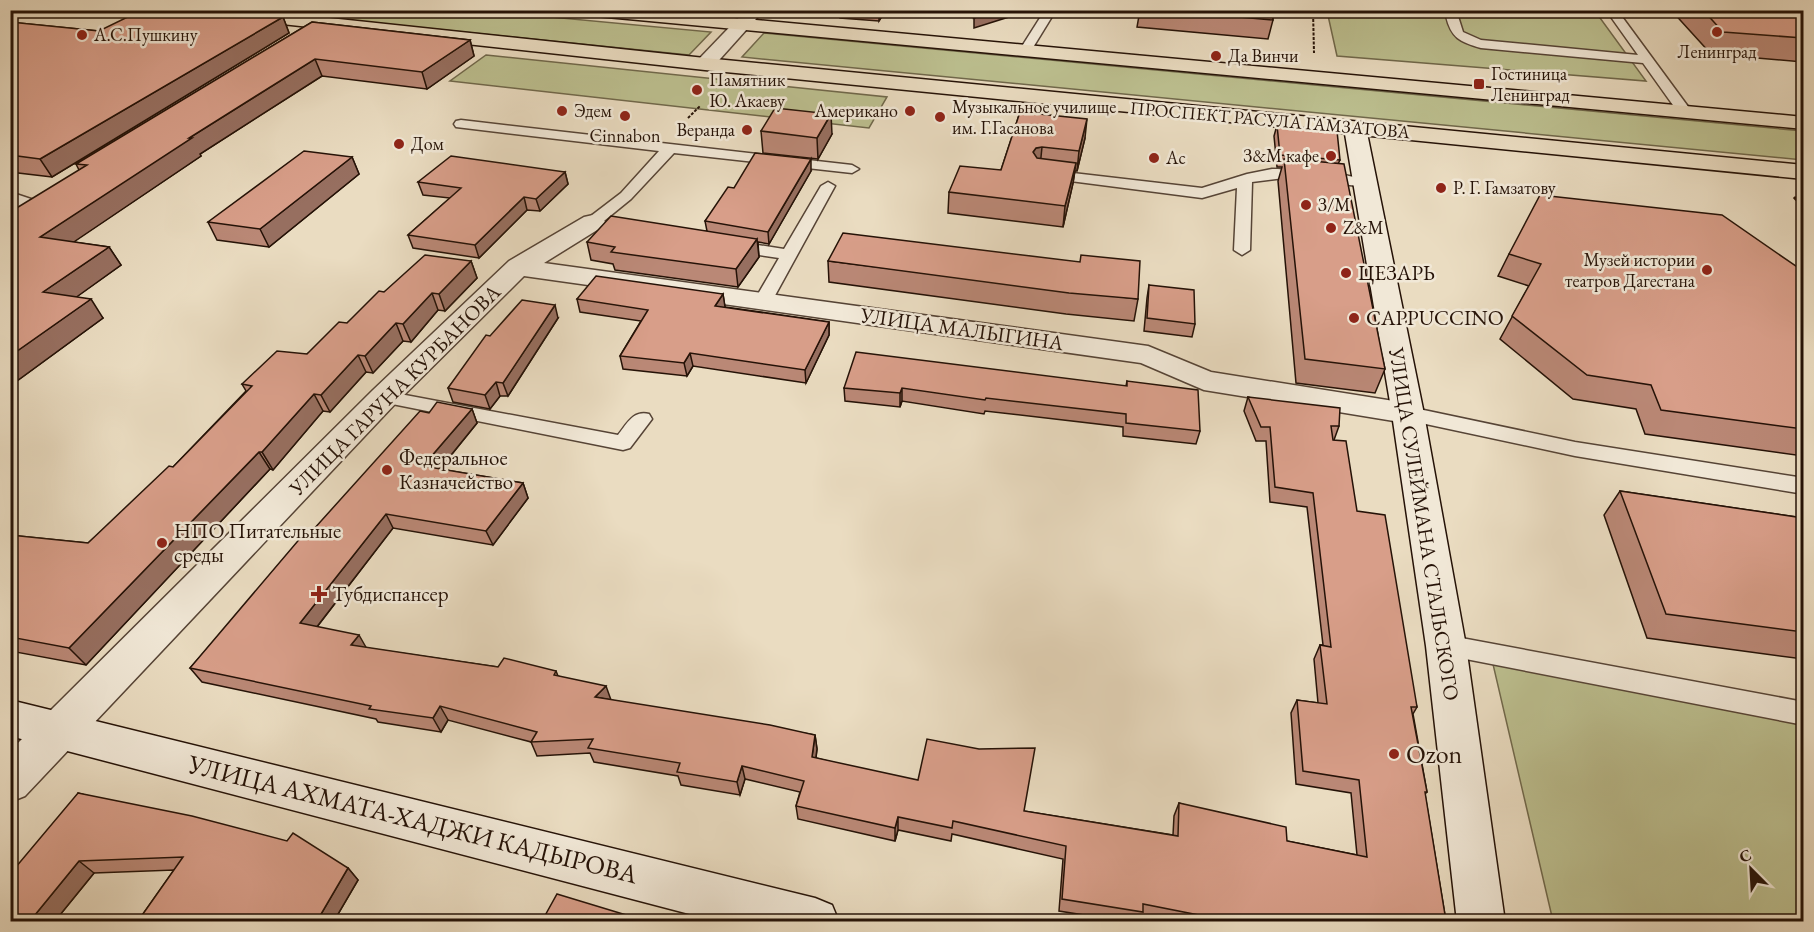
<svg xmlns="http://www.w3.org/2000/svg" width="1814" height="932" viewBox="0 0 1814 932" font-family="'EB Garamond',serif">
<rect width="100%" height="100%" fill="#eadcc1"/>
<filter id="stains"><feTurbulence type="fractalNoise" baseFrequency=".00333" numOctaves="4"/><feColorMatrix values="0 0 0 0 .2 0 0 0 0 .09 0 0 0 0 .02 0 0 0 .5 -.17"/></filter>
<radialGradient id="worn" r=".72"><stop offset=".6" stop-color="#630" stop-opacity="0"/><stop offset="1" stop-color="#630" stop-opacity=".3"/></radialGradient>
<g fill="#bcbf8f" stroke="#70684b" stroke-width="1.5">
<polygon points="488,11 711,32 689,55 260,11"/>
<polygon points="1327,11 1595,11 1646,81 1337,56"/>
<polygon points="764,33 1803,131 1803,160 742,57"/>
<polygon points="486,55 887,97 869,128 450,81"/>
<polygon points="1492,660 1803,714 1803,921 1553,921"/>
</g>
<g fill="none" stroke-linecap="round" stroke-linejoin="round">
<g stroke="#564436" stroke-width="3">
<g id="lane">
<polygon points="1045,10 1056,10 1029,54 1021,54 1019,51"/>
<path d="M1407,10H1456L1463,32L1481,40L1638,55L1606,10H1617L1692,112L1690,115H1680L1643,63L1481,48C1460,42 1451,38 1446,16L1412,13Z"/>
<polygon points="461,120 852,165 859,169 852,173 674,153 631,199 599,225 587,225 585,222 587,219 621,193 659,151 456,127 454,124 456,121"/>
<path d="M1272,169C1288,169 1358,173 1366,182L1359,186L1284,178L1252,182L1250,250L1242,255L1234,250L1237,188L1202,198L1047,178L1040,174L1047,170L1202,188L1247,174Z"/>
<polygon points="828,182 835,186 772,301 769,305 757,305 754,301 779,258 732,251 724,246 732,241 784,249 821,186"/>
<path d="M384,391L618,435C627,424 633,410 649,414L652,419L630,448L623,450L377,401L374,397L377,393Z"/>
<polygon points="1400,405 1575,442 1804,478 1804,494 1575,456 1393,417 1390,412 1393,407"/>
<polygon points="1440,634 1804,702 1804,725 1440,654 1431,651 1428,644 1431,637"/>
</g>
</g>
<g stroke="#564436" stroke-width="3">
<g id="street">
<polygon points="746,10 764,10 712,68 698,68 695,64 698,60"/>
<polygon points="10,192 37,201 40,206 37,211 28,213 10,208"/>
<polygon points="593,215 602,217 605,222 602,227 544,263 1148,346 1211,372 1400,402 1411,405 1416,412 1411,419 1400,422 1204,390 1141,363 524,276 395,404 25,796 10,802 10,751 44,717 373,390 509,261 584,217"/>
</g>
</g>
<g stroke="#251207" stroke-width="3">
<g id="secondary">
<polygon points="1355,122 1363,123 1366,128 1424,414 1466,646 1505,922 1457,922 1426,646 1392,414 1344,128 1347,123"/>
<polygon points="10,700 815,898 832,905 839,922 720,922 10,736"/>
</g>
</g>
<g stroke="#251207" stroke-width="3">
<g id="primary">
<polygon points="191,10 254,10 705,58 1804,165 1804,179 705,70 199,15"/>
<polygon points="577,10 648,10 1804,117 1804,129 585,15"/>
</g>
</g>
<g stroke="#251207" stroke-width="2" stroke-dasharray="3 1.5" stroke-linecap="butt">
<polyline points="1313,10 1314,53"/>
<polyline points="688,118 700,106"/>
</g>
<polyline stroke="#251207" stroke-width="3" stroke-dasharray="4 2" stroke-linecap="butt" points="1794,197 1804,208"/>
<use href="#lane" fill="#f1e8d7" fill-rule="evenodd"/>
<use href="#street" fill="#f1e8d7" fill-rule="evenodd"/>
<use href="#secondary" fill="#f1e8d7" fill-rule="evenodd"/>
<use href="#primary" fill="#eadcc1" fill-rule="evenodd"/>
</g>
<g fill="#ba8876" stroke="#251207" stroke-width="1.5">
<polygon points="683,10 720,10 710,14"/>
<polygon points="839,10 886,10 879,21 840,18"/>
<polygon points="1140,10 1272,10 1273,20 1268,39 1137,27"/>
<polygon points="1671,10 1803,10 1803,62 1711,54"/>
<polygon points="283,17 289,33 52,177 10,172 10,22 99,31"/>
<polygon points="312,22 470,40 474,56 427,89 322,76 200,154 201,156 73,242 109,247 121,265 76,297 103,318 10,386 79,170 76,164"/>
<polygon points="1020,112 1085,138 1077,171 1075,171 1073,183 1063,227 948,213 949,192 1001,170"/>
<polygon points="1277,125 1340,160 1338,164 1385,369 1375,393 1296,383 1278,181 1282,167 1277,167 1274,136"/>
<polygon points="761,131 832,134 818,159 763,153"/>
<polygon points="352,157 359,174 269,247 217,240 208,222"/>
<polygon points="811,171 769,244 758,242 759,257 738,287 615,270 613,264 591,260 587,242 707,231 705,221 734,188"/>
<polygon points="565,172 568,184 540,211 527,210 479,258 413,248 408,235 450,198 423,195 418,182"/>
<polygon points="1509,254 1803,271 1803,456 1645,434 1636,409 1573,399 1500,339 1529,286 1498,276"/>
<polygon points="471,261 477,278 445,311 438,310 411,342 403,341 373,373 366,372 330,412 323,411 273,470 270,469 86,665 10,651 10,535 88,543 173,467 246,391 242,384 307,354 347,323 384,292"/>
<polygon points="828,261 1138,299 1134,321 1066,314 829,282"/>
<polygon points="1149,285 1195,324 1192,337 1144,331 1147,298"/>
<polygon points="723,294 725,307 829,322 829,335 806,383 693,366 687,376 623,369 620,356 641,321 580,312 577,299"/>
<polygon points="558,318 508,396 500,396 490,409 453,402 448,388 490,336"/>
<polygon points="1127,381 1200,431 1196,444 1123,436 1123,427 985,411 984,414 902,401 900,407 845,401 844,388 1126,386"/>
<polygon points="1248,397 1339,426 1334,440 1417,707 1413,714 1427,792 1425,794 1446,921 1165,921 1141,917 1139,921 1122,921 1059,911 1063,859 952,834 951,841 898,830 895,841 798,819 796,806 800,792 745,779 740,795 681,785 678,776 594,762 590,753 537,756 531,742 448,720 441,732 378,722 376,719 202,682 190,668 313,530 429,413 472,409 477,423 440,469 523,483 528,498 493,545 393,528 317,627 366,648 498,667 556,671 558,676 610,700 815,735 817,749 816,758 1024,811 1173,835 1174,816 1179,803 1287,841 1357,855 1351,793 1296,784 1291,713 1297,700 1318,703 1314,659 1320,645 1323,645 1307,507 1270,502 1266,441 1256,441 1244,411"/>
<polygon points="1620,491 1803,518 1803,659 1647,638 1604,515"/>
<polygon points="78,793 348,868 358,880 334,921 138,921 174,870 94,873 55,921"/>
</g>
<g fill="#976f60" stroke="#251207" stroke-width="1.5">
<polygon points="710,10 720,10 710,14"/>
<polygon points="879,10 886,10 879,21"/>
<polygon points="998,10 1031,10 974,28 974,18"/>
<polygon points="283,17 289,33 52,177 40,159"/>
<polygon points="470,40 474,56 427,89 422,72"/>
<polygon points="315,59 322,76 200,154 201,156 53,256 40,237 189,138"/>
<polygon points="831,114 832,134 818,159 817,138"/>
<polygon points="1087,119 1085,138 1077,171 1079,151"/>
<polygon points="1042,147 1040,167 1033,152 1036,148"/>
<polygon points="352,157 359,174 269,247 260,229"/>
<polygon points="811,159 811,171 769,244 768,232"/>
<polygon points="1076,163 1073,183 1063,227 1065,206"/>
<polygon points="565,172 568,184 540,211 536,199"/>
<polygon points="524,197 527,210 479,258 475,245"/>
<polygon points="757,239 759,257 738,287 736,269"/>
<polygon points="109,247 121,265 57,311 43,292"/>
<polygon points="471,261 477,278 445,311 439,294"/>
<polygon points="432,293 438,310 411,342 403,324"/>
<polygon points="723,294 725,307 717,319 715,306"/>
<polygon points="91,299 103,318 10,386 10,356"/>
<polygon points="555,305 558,318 508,396 503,383"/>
<polygon points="829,322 829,335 806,383 805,370"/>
<polygon points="396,323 403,341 373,373 365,356"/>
<polygon points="690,353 693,366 687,376 684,363"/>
<polygon points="358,355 366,372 330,412 321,395"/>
<polygon points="496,382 500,396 490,409 485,395"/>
<polygon points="902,388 902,401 900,407 900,393"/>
<polygon points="314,394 323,411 273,470 262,452"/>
<polygon points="472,409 477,423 430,481 423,466"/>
<polygon points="259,452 270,469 86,665 69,648"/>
<polygon points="523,483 528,498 493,545 486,531"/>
<polygon points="386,514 393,528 309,637 300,623"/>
<polygon points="359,635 367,649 351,645"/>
<polygon points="606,686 611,700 595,697"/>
<polygon points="440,706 448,720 441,732 433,718"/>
<polygon points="815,735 817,749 814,771 812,757"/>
<polygon points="742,766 745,779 740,795 737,782"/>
<polygon points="898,817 898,830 895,841 895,828"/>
<polygon points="79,861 94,873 55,921 30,921"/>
<polygon points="348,868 358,880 334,921 317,921"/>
<polygon points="220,916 226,921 217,921"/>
</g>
<g fill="#d89e89" stroke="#251207" stroke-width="1.5">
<polygon points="142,10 211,10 283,17 40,159 10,155 10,22 99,31"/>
<polygon points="979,10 998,10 974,18"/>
<polygon points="1163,10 1272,10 1273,20"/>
<polygon points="1703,10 1803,10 1803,38 1723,32"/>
<polygon points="312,22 470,40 422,72 315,59 189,138 192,138 40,237 109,247 43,292 91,299 10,356 10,212 87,165 76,164"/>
<polygon points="775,108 831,114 817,138 761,131"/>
<polygon points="1020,112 1087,119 1079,151 1042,147 1036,148 1033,152 1037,158 1076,163 1065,206 949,192 960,166 1001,170"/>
<polygon points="1277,125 1337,131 1340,160 1280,155"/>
<polygon points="304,151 352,157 260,229 208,222"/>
<polygon points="755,153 811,159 768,232 705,221 728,187 734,188"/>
<polygon points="451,156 565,172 536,199 524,197 475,245 408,235 461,188 418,182"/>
<polygon points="1284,159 1290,159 1344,164 1385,369 1305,359"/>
<polygon points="1540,195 1722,215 1803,271 1803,429 1661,410 1651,385 1587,375 1512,316 1541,264 1509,254"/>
<polygon points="611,216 757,239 736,269 611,252 615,247 587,242"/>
<polygon points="843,233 1080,262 1081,255 1140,261 1138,299 1069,293 828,261"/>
<polygon points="425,255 471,261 439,294 432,293 403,324 396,323 365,356 358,355 321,395 314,394 262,452 259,452 69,648 10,637 10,535 88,543 169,466 173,467 252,386 242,384 277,351 307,354 339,322 347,323 379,291 384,292"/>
<polygon points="596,276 723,294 715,306 829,322 805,370 690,353 684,363 620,356 648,310 577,299"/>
<polygon points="1149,285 1194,290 1195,324 1147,318"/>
<polygon points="522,300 555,305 503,383 496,382 485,395 448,388 486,335 490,336"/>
<polygon points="856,352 1127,386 1127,381 1198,390 1200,431 1126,423 1126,414 986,398 985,400 902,388 900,393 844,388"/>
<polygon points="1248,397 1340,408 1339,426 1331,426 1333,440 1346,441 1357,511 1385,515 1417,707 1411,707 1427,792 1425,792 1446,921 1229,921 1143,904 1143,912 1062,899 1066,846 953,821 952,828 898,817 895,828 796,806 804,781 742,766 737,782 677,772 680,763 588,748 593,739 531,742 537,732 440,706 433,718 369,709 371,706 190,668 308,529 313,530 420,411 429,413 437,402 472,409 423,466 523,483 486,531 386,514 300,623 359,635 351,645 498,667 504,658 556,671 554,675 606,686 595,697 770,725 815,735 812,757 918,780 927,739 979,749 1035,748 1024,811 1178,836 1179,803 1286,827 1287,841 1367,857 1359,780 1303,771 1297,700 1327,704 1320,645 1331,647 1313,493 1275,487 1270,427 1261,427"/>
<polygon points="1620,491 1803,518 1803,632 1666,614"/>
<polygon points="78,793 192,816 287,841 293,833 348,868 317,921 246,921 220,916 217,921 138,921 183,857 79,861 30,921 10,921 10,874"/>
<polygon points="557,894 646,921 542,921"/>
</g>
<g fill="#8f2418" stroke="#f1e8d7" stroke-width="2">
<circle cx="1717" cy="32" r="6"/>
<circle cx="82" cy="35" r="6"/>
<circle cx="1216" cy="56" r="6"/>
<rect x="1473" y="78" width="12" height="12" rx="3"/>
<circle cx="697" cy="90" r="6"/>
<circle cx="562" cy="111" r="6"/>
<circle cx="910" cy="111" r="6"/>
<circle cx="625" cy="116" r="6"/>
<circle cx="940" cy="117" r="6"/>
<circle cx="747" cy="130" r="6"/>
<circle cx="399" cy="144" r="6"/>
<circle cx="1331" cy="156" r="6"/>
<circle cx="1154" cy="158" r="6"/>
<circle cx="1441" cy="188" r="6"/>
<circle cx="1306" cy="205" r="6"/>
<circle cx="1331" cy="228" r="6"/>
<circle cx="1707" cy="270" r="6"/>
<circle cx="1346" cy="273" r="6"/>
<circle cx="1354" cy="318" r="6"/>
<circle cx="387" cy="470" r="6"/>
<circle cx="162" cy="543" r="6"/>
<path d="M316 585h6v6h6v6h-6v6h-6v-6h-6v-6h6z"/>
<circle cx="1394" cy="754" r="6"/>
</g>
<g text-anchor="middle" stroke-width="5" stroke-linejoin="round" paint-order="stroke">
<g font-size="18" fill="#251207" stroke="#f1e8d7" text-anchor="start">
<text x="94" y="41">А.С.Пушкину</text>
<text x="1717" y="58" text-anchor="middle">Ленинград</text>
<text x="1228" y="62">Да Винчи</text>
<text x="1491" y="80">Гостиница<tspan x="1491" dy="21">Ленинград</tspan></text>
<text x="709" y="86">Памятник<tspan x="709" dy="21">Ю. Акаеву</tspan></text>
<text x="952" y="113">Музыкальное училище<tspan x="952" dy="21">им. Г.Гасанова</tspan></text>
<text x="574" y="117">Эдем</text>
<text x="898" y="117" text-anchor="end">Американо</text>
<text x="735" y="136" text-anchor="end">Веранда</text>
<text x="625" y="142" text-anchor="middle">Cinnabon</text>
<text x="411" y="150">Дом</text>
<text x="1319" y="162" text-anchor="end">З&amp;М кафе</text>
<text x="1166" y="164">Ас</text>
<text x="1453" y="194">Р. Г. Гамзатову</text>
<text x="1318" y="211">З/М</text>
<text x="1343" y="234">Z&amp;M</text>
<text x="1695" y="266" text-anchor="end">Музей истории<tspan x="1695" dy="21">театров Дагестана</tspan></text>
</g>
<g font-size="18" fill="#251207" stroke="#f1e8d7">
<text transform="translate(1270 120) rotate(5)" y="6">ПРОСПЕКТ РАСУЛА ГАМЗАТОВА</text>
</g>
<g font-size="21" fill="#251207" stroke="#f1e8d7" text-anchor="start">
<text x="1358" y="280">ЦЕЗАРЬ</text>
<text x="1366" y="325">CAPPUCCINO</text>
<text x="399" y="465">Федеральное<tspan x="399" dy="24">Казначейство</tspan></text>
<text x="174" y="538">НПО Питательные<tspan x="174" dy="24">среды</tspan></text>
<text x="332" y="601">Тубдиспансер</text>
</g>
<g font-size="21" fill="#251207" stroke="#f1e8d7">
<text transform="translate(962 329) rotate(8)" y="7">УЛИЦА МАЛЫГИНА</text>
<text transform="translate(395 390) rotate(-45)" y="7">УЛИЦА ГАРУНА КУРБАНОВА</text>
<text transform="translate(1424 524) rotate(81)" y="7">УЛИЦА СУЛЕЙМАНА СТАЛЬСКОГО</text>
</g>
<g font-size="26" fill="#251207" stroke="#f1e8d7" text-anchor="start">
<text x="1406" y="763">Ozon</text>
</g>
<g font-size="26" fill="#251207" stroke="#f1e8d7">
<text transform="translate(413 819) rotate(14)" y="9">УЛИЦА АХМАТА-ХАДЖИ КАДЫРОВА</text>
</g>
</g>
<rect width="1814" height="932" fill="none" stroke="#eadcc1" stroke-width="36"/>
<rect x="12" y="12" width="1790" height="908" fill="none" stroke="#251207" stroke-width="3"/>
<rect x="18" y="18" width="1778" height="896" fill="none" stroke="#251207" stroke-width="1.5"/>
<g transform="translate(1751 869) rotate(336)" stroke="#f1e8d7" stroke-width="4.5" paint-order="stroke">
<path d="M0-4.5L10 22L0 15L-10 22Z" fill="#251207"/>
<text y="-9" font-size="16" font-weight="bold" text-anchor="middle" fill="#251207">С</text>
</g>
<rect width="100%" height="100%" filter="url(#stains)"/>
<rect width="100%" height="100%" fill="url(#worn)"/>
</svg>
